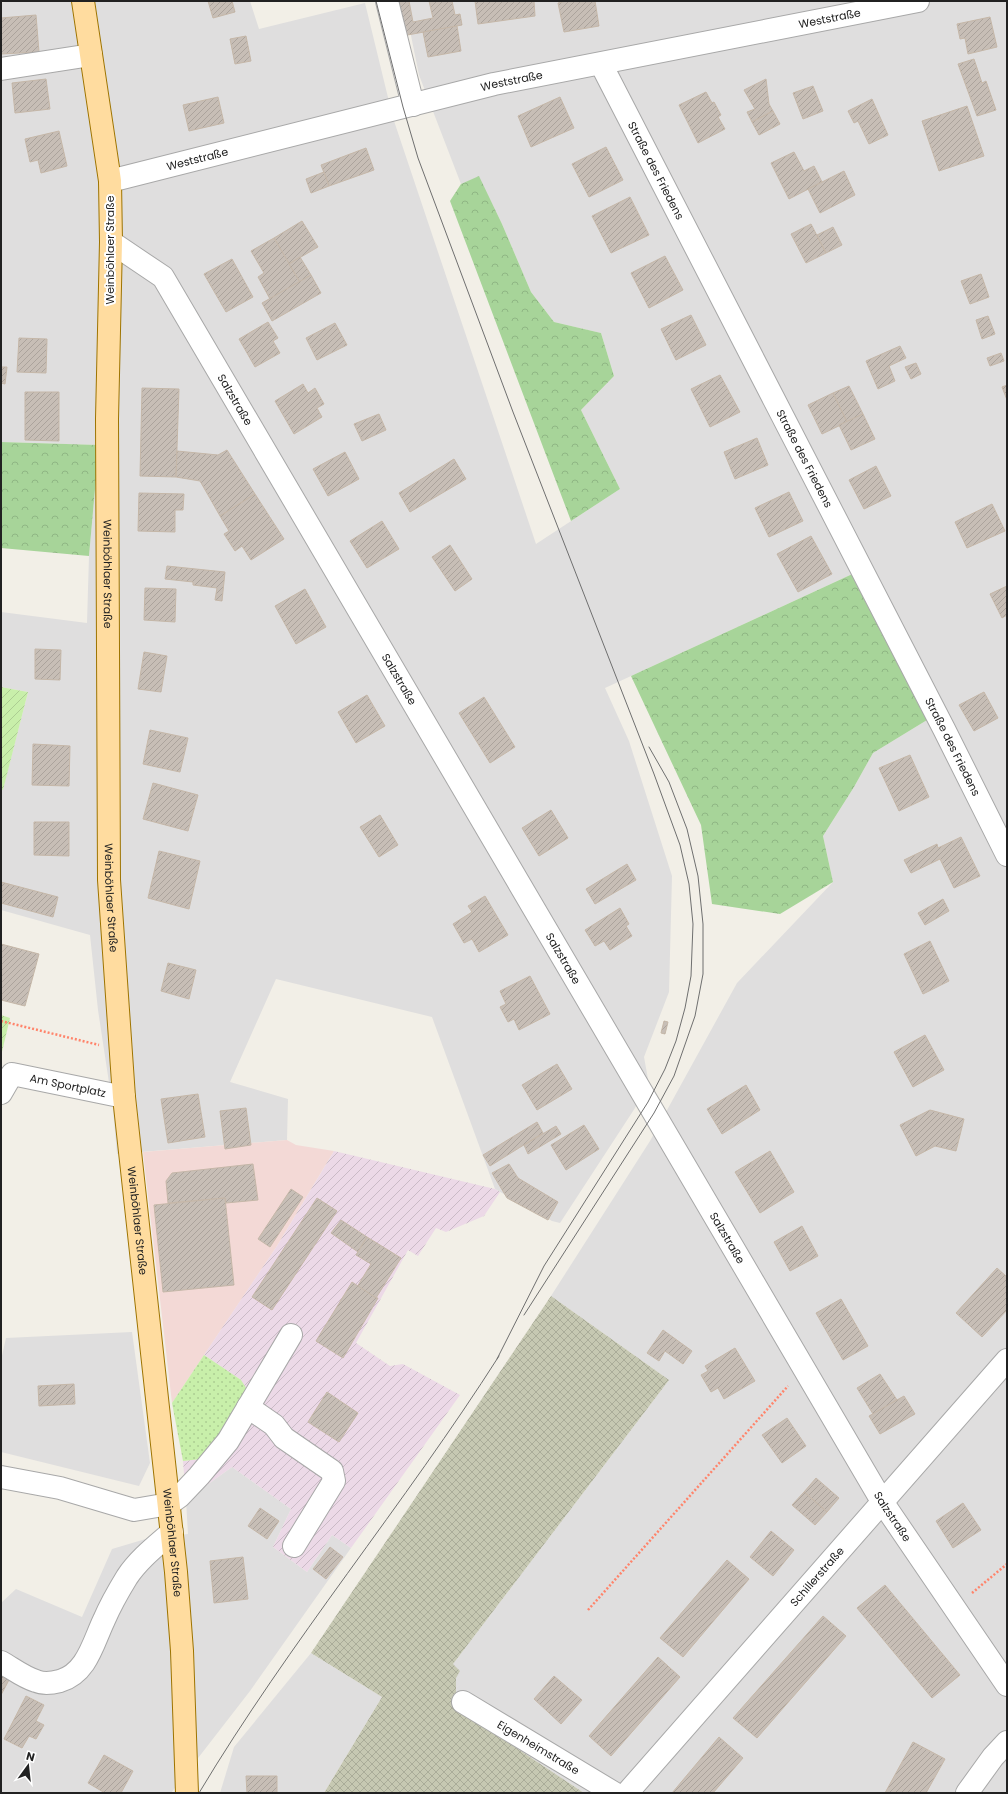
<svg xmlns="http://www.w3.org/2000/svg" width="1008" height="1794" viewBox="0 0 1008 1794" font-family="Poppins,sans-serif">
<defs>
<pattern id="industrial-furrows" width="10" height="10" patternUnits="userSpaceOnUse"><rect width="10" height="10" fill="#ecd9e7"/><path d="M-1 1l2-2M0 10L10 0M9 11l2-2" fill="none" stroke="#cabac6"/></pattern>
<pattern id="construction-cross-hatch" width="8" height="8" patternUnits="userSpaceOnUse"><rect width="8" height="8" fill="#c6c8b2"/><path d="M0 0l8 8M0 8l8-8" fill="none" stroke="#aaac99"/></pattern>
<pattern id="grass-dots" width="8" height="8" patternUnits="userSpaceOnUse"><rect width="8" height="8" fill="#c8efaa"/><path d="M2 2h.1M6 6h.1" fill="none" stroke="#accd92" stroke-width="1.8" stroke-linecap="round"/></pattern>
<pattern id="forest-crowns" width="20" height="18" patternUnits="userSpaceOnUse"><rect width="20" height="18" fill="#a7d499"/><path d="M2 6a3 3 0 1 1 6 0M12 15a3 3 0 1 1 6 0" fill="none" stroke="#8fb684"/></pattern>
<pattern id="garden-furrows" width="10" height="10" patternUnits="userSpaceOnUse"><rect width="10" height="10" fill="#c8efaa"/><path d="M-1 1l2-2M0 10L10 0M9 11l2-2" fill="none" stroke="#accd92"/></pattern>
<pattern id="building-hatch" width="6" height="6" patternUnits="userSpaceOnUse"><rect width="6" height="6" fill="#c7beb6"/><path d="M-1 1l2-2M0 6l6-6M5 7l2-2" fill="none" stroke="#aba39c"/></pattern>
</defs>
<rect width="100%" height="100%" fill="#f2efe7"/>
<g fill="#dfdede">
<polygon points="10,1 250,1 259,29 365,3 393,118 536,544 620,489 581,410 614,376 601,333 554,322 531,292 502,224 479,177 461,184 419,75 404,1 1007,1 1007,1793 584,1793 456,1708 456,1678 453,1664 669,1380 551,1296 650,1141 737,983 833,882 823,836 854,787 873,753 932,717 861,570 605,688 629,741 672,876 669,992 644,1057 648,1079 635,1108 560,1223 552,1221 495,1189 432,1017 276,979 230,1082 288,1099 287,1140 117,1154 113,1109 98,1010 90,935 1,910 1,789 3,789 28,692 1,687 1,612 87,623 89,556 99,445 1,442 1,3"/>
<polygon points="132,1332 150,1463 139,1486 1,1452 1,1360 6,1338"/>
<polygon points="232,1467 291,1509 273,1547 307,1572 332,1535 351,1548 250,1691 171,1793 1,1793 1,1603 16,1589 82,1617 112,1549 149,1538 188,1534 186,1500"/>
<polygon points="311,1653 382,1697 324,1793 220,1793 234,1747"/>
</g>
<polygon fill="#f3d9d6" points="287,1140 296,1145 334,1151 277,1246 172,1403 143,1152"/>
<polygon fill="url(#industrial-furrows)" points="334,1151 495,1189 500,1192 484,1216 446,1232 436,1228 418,1256 408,1250 356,1343 390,1366 403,1364 460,1395 351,1548 332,1535 307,1572 273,1547 291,1509 232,1467 186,1500 183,1461 201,1459 241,1380 204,1355 277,1246"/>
<polygon fill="url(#construction-cross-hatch)" points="551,1296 669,1380 453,1664 460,1671 456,1678 456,1708 584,1793 324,1793 382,1697 311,1653"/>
<polygon fill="url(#grass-dots)" points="204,1355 241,1380 248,1391 216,1444 201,1459 183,1461 172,1403"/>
<g fill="url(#forest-crowns)">
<polygon points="479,176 502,224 531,292 554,322 601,333 614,376 581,410 620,489 571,521 450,201 461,184"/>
<polygon points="1,442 99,445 89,556 1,548"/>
<polygon points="861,570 932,717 873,753 854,787 823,836 833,882 780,914 712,904 701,825 631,676"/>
</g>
<g fill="url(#garden-furrows)">
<polygon points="1,687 28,692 3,790 1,789"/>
<polygon points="1,1015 10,1018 1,1056"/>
</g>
<g fill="url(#building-hatch)" stroke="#c5b7a8">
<polygon points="208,1 232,1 235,12 213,18"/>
<polygon points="396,1 409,1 413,22 433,18 429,1 452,1 455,15 460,14 462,25 402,36"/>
<polygon points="475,1 534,1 535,16 478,24"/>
<polygon points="566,1 595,1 599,26 564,32 558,3"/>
<polygon points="36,15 39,52 1,54 1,18"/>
<polygon points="990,17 997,47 968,54 965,38 960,39 957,24"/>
<polygon points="457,26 461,51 428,57 423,32"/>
<polygon points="246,36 251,61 235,64 230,39"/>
<polygon points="974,59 982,83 986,81 996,110 977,116 958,64"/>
<polygon points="46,79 50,109 15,113 12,83"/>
<polygon points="766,79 769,104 773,111 752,122 747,112 755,109 744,90"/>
<polygon points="813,86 823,111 803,119 793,93"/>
<polygon points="706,92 712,103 714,102 721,115 718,117 725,129 698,143 679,105"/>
<polygon points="218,97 224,123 189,131 183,105"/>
<polygon points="560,97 574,128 531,147 518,116"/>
<polygon points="872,99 888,135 869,144 858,121 854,123 848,111"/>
<polygon points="967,106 984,156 939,171 922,121"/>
<polygon points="773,111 780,124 759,135 752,122"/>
<polygon points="59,131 67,166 41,173 38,160 30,162 25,139"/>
<polygon points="606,147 623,180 589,197 572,164"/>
<polygon points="366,148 374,170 329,186 321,165"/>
<polygon points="794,152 804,171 814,166 822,182 789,199 771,163"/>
<polygon points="844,171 855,195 820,213 808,189"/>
<polygon points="324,172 329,186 311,193 306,179"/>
<polygon points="630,197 649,235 611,253 592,216"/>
<polygon points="302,221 318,247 289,264 274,238"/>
<polygon points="811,224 826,253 806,263 791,234"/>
<polygon points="833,227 842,245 826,253 817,235"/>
<polygon points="274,238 300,282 270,299 258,277 264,273 251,251"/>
<polygon points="665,256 683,290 649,308 631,273"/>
<polygon points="300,257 311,275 300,282 289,264"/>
<polygon points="232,259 253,297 226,312 204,274"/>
<polygon points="981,274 989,297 970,304 961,281"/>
<polygon points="311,275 321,293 272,321 262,303"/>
<polygon points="691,315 706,345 676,360 661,329"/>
<polygon points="988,316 995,334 982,339 976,320"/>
<polygon points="268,322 278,338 273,341 280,353 255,367 239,339"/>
<polygon points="335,323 347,345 317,360 306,338"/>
<polygon points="19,338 47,339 46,373 17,372"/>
<polygon points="900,346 906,358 889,366 895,381 878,389 866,361"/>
<polygon points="1001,353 1004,361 990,366 987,358"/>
<polygon points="916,363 921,374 911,379 905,367"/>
<polygon points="1,367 7,367 5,384 1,383"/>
<polygon points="720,375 740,412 710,427 691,389"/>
<polygon points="303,384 308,393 315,388 324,404 317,408 322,417 294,434 275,401"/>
<polygon points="1007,385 1007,400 1002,387"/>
<polygon points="849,386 863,414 847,422 833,393"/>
<polygon points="142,388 179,389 176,477 140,476"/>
<polygon points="25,392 59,392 59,441 25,440"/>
<polygon points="833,393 847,422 822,434 808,405"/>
<polygon points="379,414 386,430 362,441 354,424"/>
<polygon points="863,414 875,439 851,450 839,425"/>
<polygon points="757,438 768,465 735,479 724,452"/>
<polygon points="227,450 255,494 220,516 200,481 176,477 177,451 218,455"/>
<polygon points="345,452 359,479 328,496 313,469"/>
<polygon points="454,459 466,479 410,512 399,493"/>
<polygon points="876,466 891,496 864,509 849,480"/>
<polygon points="789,492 803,521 769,537 755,508"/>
<polygon points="139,493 184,494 183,510 175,510 175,532 138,531"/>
<polygon points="255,494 284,539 251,560 242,546 235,551 224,534 229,531 220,516"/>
<polygon points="992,504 1005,531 967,548 955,522"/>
<polygon points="382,521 399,549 367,568 350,541"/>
<polygon points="811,536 832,574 798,592 777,554"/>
<polygon points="450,545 472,579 455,591 432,557"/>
<polygon points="167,566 225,572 222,601 215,600 217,588 193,585 193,582 165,579"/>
<polygon points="1007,586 1007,615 1002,618 990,594"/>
<polygon points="145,588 176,589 175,622 144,620"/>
<polygon points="305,589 326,627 296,644 275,606"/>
<polygon points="35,649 61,650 60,680 35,679"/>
<polygon points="144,652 167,656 161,692 138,689"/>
<polygon points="984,692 998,718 974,731 959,705"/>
<polygon points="367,695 385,726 356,743 338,712"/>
<polygon points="484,697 515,747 490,763 459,713"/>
<polygon points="150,730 188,738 180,772 143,764"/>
<polygon points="33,744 70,746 69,786 32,785"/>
<polygon points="910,755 929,797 899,811 879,768"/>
<polygon points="153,783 198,795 188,831 143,819"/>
<polygon points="551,810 568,838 539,856 522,828"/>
<polygon points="380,815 398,845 379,857 360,827"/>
<polygon points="34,822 69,822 69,856 34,855"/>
<polygon points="961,837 980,876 954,888 940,859 911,873 904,860 937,844 938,848"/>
<polygon points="159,851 200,861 189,909 148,898"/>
<polygon points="627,864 636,880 595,904 586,889"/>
<polygon points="1,882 58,897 53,917 1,903"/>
<polygon points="485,896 508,935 479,952 472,939 464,943 453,924 472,912 468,906"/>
<polygon points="943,899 949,911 925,925 918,913"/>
<polygon points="620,908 629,924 626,926 632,936 610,950 604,941 595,946 585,930"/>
<polygon points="930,941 949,981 923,994 904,954"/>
<polygon points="1,944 39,954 25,1006 1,1000"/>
<polygon points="168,963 196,970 189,999 161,991"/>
<polygon points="530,976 550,1014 519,1030 514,1019 508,1022 500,1007 506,1004 500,991"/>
<polygon points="664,1021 668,1022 665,1034 661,1033"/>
<polygon points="925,1035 944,1070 913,1087 894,1052"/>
<polygon points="557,1064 572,1089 537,1110 522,1085"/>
<polygon points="746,1085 760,1110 722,1134 707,1109"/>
<polygon points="198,1094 205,1137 168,1143 161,1099"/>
<polygon points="246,1108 251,1145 225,1149 220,1111"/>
<polygon points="930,1110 964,1119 956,1151 935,1146 916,1156 900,1125"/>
<polygon points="537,1122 543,1133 490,1166 483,1155"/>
<polygon points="584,1125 599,1149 566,1170 551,1145"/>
<polygon points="556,1126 561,1134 528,1154 524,1145"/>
<polygon points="770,1151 794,1192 760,1213 735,1172"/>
<polygon points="253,1164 258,1200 226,1203 225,1198 168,1203 166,1181 172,1173"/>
<polygon points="509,1164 518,1178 558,1202 548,1220 507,1198 492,1173"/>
<polygon points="291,1189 303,1197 270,1247 258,1239"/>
<polygon points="225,1198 234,1285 163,1292 154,1205"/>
<polygon points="317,1198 337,1211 272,1310 252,1297"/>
<polygon points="341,1220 367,1237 358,1252 331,1233"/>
<polygon points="802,1226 818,1256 790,1271 774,1242"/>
<polygon points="367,1237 401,1258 376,1298 357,1287 371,1264 356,1255"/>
<polygon points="997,1268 1007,1277 1007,1310 982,1337 956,1313"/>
<polygon points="352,1282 376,1298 378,1298 343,1358 316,1341"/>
<polygon points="841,1299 868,1346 843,1360 816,1313"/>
<polygon points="663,1330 692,1351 683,1364 665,1351 659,1361 647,1353"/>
<polygon points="735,1348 755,1381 724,1399 718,1388 711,1392 701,1375 708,1371 705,1366"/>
<polygon points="880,1374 897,1400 873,1414 857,1388"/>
<polygon points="74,1384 75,1404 39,1406 38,1386"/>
<polygon points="327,1392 358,1413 339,1442 308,1422"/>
<polygon points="904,1396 915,1414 880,1434 869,1416"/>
<polygon points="787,1418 806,1446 782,1463 762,1435"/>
<polygon points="816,1478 839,1498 827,1512 804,1492"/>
<polygon points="804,1492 827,1512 815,1525 792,1505"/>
<polygon points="963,1503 981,1530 953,1548 936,1521"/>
<polygon points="260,1508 279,1521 267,1539 248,1526"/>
<polygon points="771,1531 794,1550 773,1576 750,1557"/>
<polygon points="330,1547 343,1557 326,1579 313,1569"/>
<polygon points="243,1557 248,1599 214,1603 210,1561"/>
<polygon points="727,1560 749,1579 683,1657 660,1638"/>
<polygon points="885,1585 960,1675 932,1698 857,1608"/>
<polygon points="823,1616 846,1636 757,1738 733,1718"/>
<polygon points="658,1657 680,1677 611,1756 589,1736"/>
<polygon points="1,1673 10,1678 1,1695"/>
<polygon points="554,1676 582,1700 561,1724 534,1699"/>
<polygon points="26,1696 44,1705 36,1721 44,1725 36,1739 29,1736 22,1748 4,1739"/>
<polygon points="719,1737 743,1758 713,1793 672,1793"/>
<polygon points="913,1742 945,1759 926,1793 885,1793"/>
<polygon points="104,1755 133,1771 121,1793 105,1793 88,1783"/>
<polygon points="246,1776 277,1776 277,1793 247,1793"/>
</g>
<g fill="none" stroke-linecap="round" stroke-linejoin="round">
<g stroke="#a8a8a8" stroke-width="24">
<g id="minor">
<polyline points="387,1 413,105"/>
<path id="s1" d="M601,64L944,729L1007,855"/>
<polyline points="1,69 91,55"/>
<path id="s2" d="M110,181L494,84L918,1"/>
<path id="s3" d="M111,242L163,277L883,1503L1007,1685"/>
<path id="s4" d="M1,1093L12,1074L124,1097"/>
<polyline points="248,1407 274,1425 284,1438 332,1471 334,1481 294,1546"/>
<polyline points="1,1477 60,1488 134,1510 169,1504 180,1496 199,1476 228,1441 291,1335"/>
<path d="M1,1662C12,1668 23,1677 36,1681C43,1684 52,1683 60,1681C87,1673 93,1643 104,1620C110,1606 119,1590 127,1577C139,1559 156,1546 172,1532"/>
<path id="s5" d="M463,1702L614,1793"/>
<path id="s6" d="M627,1793L1007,1360"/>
<polyline points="967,1793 993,1757 1007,1742"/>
</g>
</g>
<g stroke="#9e7400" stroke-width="24">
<g id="major">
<path id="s7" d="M83,1L110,181L111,242L107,419L109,880L124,1097L176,1572L182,1651L187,1793"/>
</g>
</g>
<g stroke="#ff846b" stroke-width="2.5" stroke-dasharray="2 2" stroke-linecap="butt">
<polyline points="1,1021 99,1045"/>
<polyline points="972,1593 1007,1564"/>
<polyline points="588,1610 788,1386"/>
</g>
<use href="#minor" stroke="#fff" stroke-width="22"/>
<use href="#major" stroke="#ffdc9f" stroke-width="22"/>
<g stroke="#6f6f6f" stroke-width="1">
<polyline points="376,1 403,107 418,158 513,412 654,774 680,845 689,884 693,924 691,976 685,1008 676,1041 665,1069 648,1102 544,1266 497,1359"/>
<polyline points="524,1315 654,1113 674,1076 695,1016 703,974 703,924 698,876 687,829 669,782 649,747"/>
<path d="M199,1793C290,1641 404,1505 499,1356"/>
</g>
</g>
<g text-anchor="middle" stroke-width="4" stroke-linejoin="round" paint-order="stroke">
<g font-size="11" fill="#212121" stroke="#fff">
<text dy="4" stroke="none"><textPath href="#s2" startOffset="738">Weststraße</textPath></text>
<text dy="4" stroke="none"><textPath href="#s2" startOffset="414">Weststraße</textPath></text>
<text dy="4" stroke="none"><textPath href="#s2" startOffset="90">Weststraße</textPath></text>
<text dy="4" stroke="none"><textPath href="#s1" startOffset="120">Straße des Friedens</textPath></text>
<text transform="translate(110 250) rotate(-90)" y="4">Weinböhlaer Straße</text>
<text dy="4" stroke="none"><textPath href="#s3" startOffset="205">Salzstraße</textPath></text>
<text dy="4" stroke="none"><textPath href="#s1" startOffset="444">Straße des Friedens</textPath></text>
<text dy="4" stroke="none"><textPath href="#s7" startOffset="575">Weinböhlaer Straße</textPath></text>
<text dy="4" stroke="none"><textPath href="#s3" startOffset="529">Salzstraße</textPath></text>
<text dy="4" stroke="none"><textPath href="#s1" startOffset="768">Straße des Friedens</textPath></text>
<text dy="4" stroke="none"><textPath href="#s7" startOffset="899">Weinböhlaer Straße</textPath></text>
<text dy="4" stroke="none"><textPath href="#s3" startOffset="853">Salzstraße</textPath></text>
<text dy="4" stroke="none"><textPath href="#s4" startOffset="79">Am Sportplatz</textPath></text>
<text dy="4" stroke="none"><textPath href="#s7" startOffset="1223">Weinböhlaer Straße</textPath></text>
<text dy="4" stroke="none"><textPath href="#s3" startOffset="1177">Salzstraße</textPath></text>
<text dy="4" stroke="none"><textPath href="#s3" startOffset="1501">Salzstraße</textPath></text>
<text dy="4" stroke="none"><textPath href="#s7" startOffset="1547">Weinböhlaer Straße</textPath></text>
<text dy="4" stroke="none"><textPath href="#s6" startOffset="288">Schillerstraße</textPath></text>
<text dy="4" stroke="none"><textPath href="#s5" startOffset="88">Eigenheimstraße</textPath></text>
</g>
</g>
<rect width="1008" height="1794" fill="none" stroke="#212121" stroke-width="4"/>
<g transform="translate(28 1766) rotate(15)" stroke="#ffffff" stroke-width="3" paint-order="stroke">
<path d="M0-3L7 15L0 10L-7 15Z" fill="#212121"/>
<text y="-6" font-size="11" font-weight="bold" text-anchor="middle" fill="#212121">N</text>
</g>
</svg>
